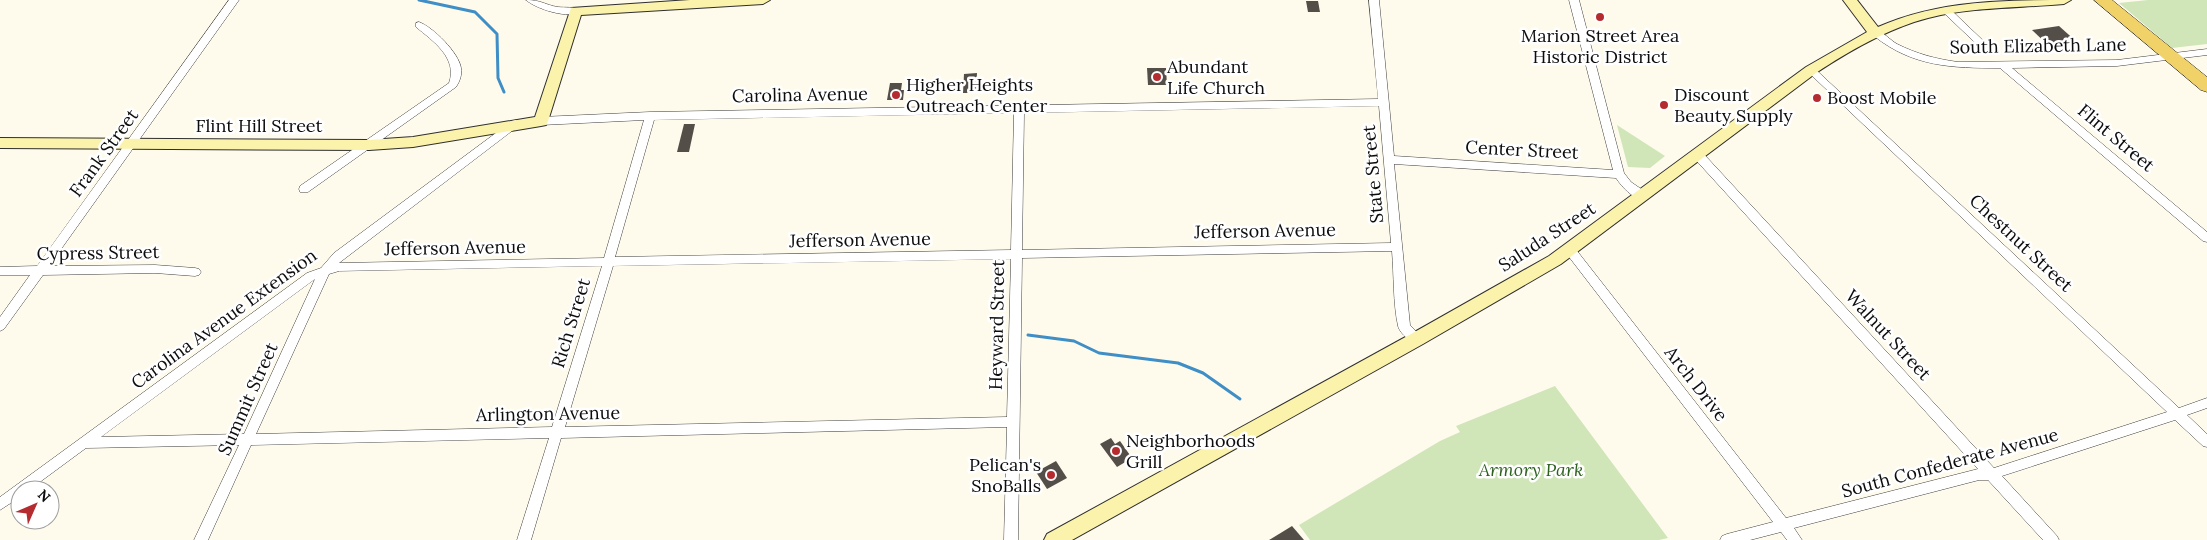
<svg xmlns="http://www.w3.org/2000/svg" width="2207" height="540" viewBox="0 0 2207 540" font-family="Lora,serif">
<rect width="100%" height="100%" fill="#fefbed"/>
<g fill="#d0e6b8">
<polygon points="2148,0 2207,0 2207,44 2172,48 2119,3"/>
<polygon points="1617,125 1665,156 1650,168 1628,167"/>
<polygon points="1555,386 1668,538 1659,540 1310,540 1299,525 1440,441 1460,432 1456,426"/>
</g>
<g fill="none" stroke-linecap="round" stroke-linejoin="round">
<g stroke="#3f8ec6" stroke-width="3">
<polyline points="419,0 475,12 497,34 498,78 504,92"/>
<polyline points="1028,335 1074,341 1099,353 1178,363 1203,373 1240,399"/>
</g>
</g>
<g fill="#544e49">
<polygon points="1306,1 1318,1 1320,12 1308,12"/>
<polygon points="2059,26 2078,43 2051,48 2032,30"/>
<polygon points="1147,68 1166,68 1167,85 1148,85"/>
<polygon points="977,73 976,93 963,93 964,74"/>
<polygon points="890,83 902,83 901,90 904,90 903,100 887,100"/>
<polygon points="684,124 695,124 689,152 677,152"/>
<polygon points="1111,438 1115,444 1120,441 1132,458 1117,467 1100,444"/>
<polygon points="1056,461 1067,478 1047,489 1036,472"/>
<polygon points="1292,526 1304,540 1269,540"/>
</g>
<g fill="none" stroke-linecap="round" stroke-linejoin="round">
<g stroke="#3f3f3f" stroke-width="1">
<g id="street">
<polygon points="229,0 239,0 49,266 155,265 195,268 199,269 201,272 199,275 195,276 155,273 43,275 4,329 0,331 0,317 30,275 0,275 0,267 37,266"/>
<path d="M526,0C542,0 545,5 558,7C565,8 575,6 581,11C570,20 536,9 526,0Z"/>
<path d="M1369,0H1379L1394,156L1613,170L1569,0H1579L1624,173L1631,182L1647,193L1648,196L1647,199C1635,202 1622,187 1616,178L1394,164L1410,325L1423,339L1421,342C1413,345 1400,334 1398,326C1393,303 1394,275 1392,251L1022,258L1018,540H1004L1007,427L561,438L531,540H517L549,438L251,445L208,540H194L239,445L86,448L29,490H20V497L0,510V497L307,273L321,268L334,253L512,121L516,120L521,124L339,263L604,258L644,120L541,125L536,121L541,117L650,112L1378,99ZM1379,106L1391,243L1022,250L1024,113ZM1014,113L1011,250L615,257L654,120ZM1011,259L1007,417L565,427L613,266ZM602,266L552,427L256,434L329,274L339,271ZM315,279L244,434L101,437Z"/>
<polygon points="1947,8 1950,9 1993,50 1995,52 1993,54 1987,54 1944,13 1944,9"/>
<path d="M419,22C433,27 459,53 461,68C462,75 460,81 456,87L308,192H300L299,189L300,186L449,83C458,58 433,41 416,27V23Z"/>
<path d="M1877,31C1885,33 1890,40 1897,44C1917,54 1936,59 1958,62L2117,60L2207,49V55L2117,66L2012,68L2207,232V242L2203,241L2000,68C1952,68 1913,67 1874,36L1872,34Z"/>
<polygon points="1811,67 1814,68 2179,408 2207,398 2207,408 2187,415 2207,434 2207,447 2203,446 2175,420 2002,476 2057,536 2059,540 2043,540 1988,480 1979,480 1794,528 1802,540 1787,540 1781,532 1750,540 1720,540 1722,536 1727,534 1773,522 1566,253 1564,250 1566,247 1574,247 1786,518 1978,469 1693,157 1692,154 1693,151 1701,151 1994,468 2167,412 1808,72 1806,70 1808,68"/>
</g>
</g>
<g stroke="#2e2e2e" stroke-width="2">
<g id="secondary">
<polygon points="690,0 770,0 763,4 581,15 548,121 546,125 541,126 413,147 369,150 0,148 0,138 369,140 413,137 535,117 571,8"/>
<path d="M1843,0H1857L1878,27C1938,0 2006,0 2071,0L2064,4C2019,8 1971,7 1928,18C1889,28 1849,51 1816,73L1561,264L1423,344L1072,540H1044L1047,534L1411,334L1549,256L1806,67L1867,32Z"/>
</g>
</g>
<g stroke="#1d1d1d" stroke-width="1">
<polygon id="primary" points="2094,0 2112,0 2207,77 2207,92 2201,90"/>
</g>
<use href="#street" fill="#fff" fill-rule="evenodd"/>
<use href="#secondary" fill="#fbf3ab" fill-rule="evenodd"/>
<use href="#primary" fill="#f1d269" fill-rule="evenodd"/>
</g>
<g fill="#b52c30" stroke="#fff" stroke-width="2">
<circle cx="1600" cy="17" r="5"/>
<circle cx="1157" cy="77" r="5"/>
<circle cx="896" cy="95" r="5"/>
<circle cx="1817" cy="98" r="5"/>
<circle cx="1664" cy="105" r="5"/>
<circle cx="1116" cy="451" r="5"/>
<circle cx="1051" cy="475" r="5"/>
</g>
<g text-anchor="middle" stroke-width="5" stroke-linejoin="round" paint-order="stroke">
<g font-size="18" fill="#0c0c0c" stroke="#fff" text-anchor="start">
<text x="1600" y="42" text-anchor="middle">Marion Street Area<tspan x="1600" dy="21">Historic District</tspan></text>
<text x="1167" y="73">Abundant<tspan x="1167" dy="21">Life Church</tspan></text>
<text x="906" y="91">Higher Heights<tspan x="906" dy="21">Outreach Center</tspan></text>
<text x="1674" y="101">Discount<tspan x="1674" dy="21">Beauty Supply</tspan></text>
<text x="1827" y="104">Boost Mobile</text>
<text x="1126" y="447">Neighborhoods<tspan x="1126" dy="21">Grill</tspan></text>
<text x="1041" y="471" text-anchor="end">Pelican's<tspan x="1041" dy="21">SnoBalls</tspan></text>
</g>
<g font-size="18" fill="#0c0c0c" stroke="#fff">
<text transform="translate(2038 46) rotate(-1)" y="6">South Elizabeth Lane</text>
<text transform="translate(800 95) rotate(-1)" y="6">Carolina Avenue</text>
<text x="259" y="132">Flint Hill Street</text>
<text transform="translate(2116 138) rotate(40)" y="6">Flint Street</text>
<text transform="translate(1522 150) rotate(3)" y="6">Center Street</text>
<text transform="translate(104 153) rotate(-54)" y="6">Frank Street</text>
<text transform="translate(1373 174) rotate(-95)" y="6">State Street</text>
<text transform="translate(1265 231) rotate(-1)" y="6">Jefferson Avenue</text>
<text transform="translate(1547 237) rotate(-33)" y="6">Saluda Street</text>
<text transform="translate(860 240) rotate(-1)" y="6">Jefferson Avenue</text>
<text transform="translate(2021 243) rotate(43)" y="6">Chestnut Street</text>
<text transform="translate(455 248) rotate(-1)" y="6">Jefferson Avenue</text>
<text transform="translate(98 253) rotate(-1)" y="6">Cypress Street</text>
<text transform="translate(224 319) rotate(-36)" y="6">Carolina Avenue Extension</text>
<text transform="translate(571 323) rotate(-73)" y="6">Rich Street</text>
<text transform="translate(997 325) rotate(-89)" y="6">Heyward Street</text>
<text transform="translate(1888 335) rotate(47)" y="6">Walnut Street</text>
<text transform="translate(1696 384) rotate(52)" y="6">Arch Drive</text>
<text transform="translate(248 399) rotate(-66)" y="6">Summit Street</text>
<text transform="translate(548 414) rotate(-1)" y="6">Arlington Avenue</text>
<text transform="translate(1950 463) rotate(-15)" y="6">South Confederate Avenue</text>
</g>
<g font-size="18" font-style="italic" fill="#2d6120" stroke="#fff">
<text x="1531" y="476">Armory Park</text>
</g>
</g>
<g transform="translate(35 505) rotate(45)"><circle r="24" fill="#ffffff" stroke="#9e9e9e"/>
<path d="M0-4L9 19L0 12L-9 19Z" fill="#b52c30"/>
<text y="-8" font-size="14" font-weight="bold" text-anchor="middle" fill="#0c0c0c">N</text>
</g>
</svg>
